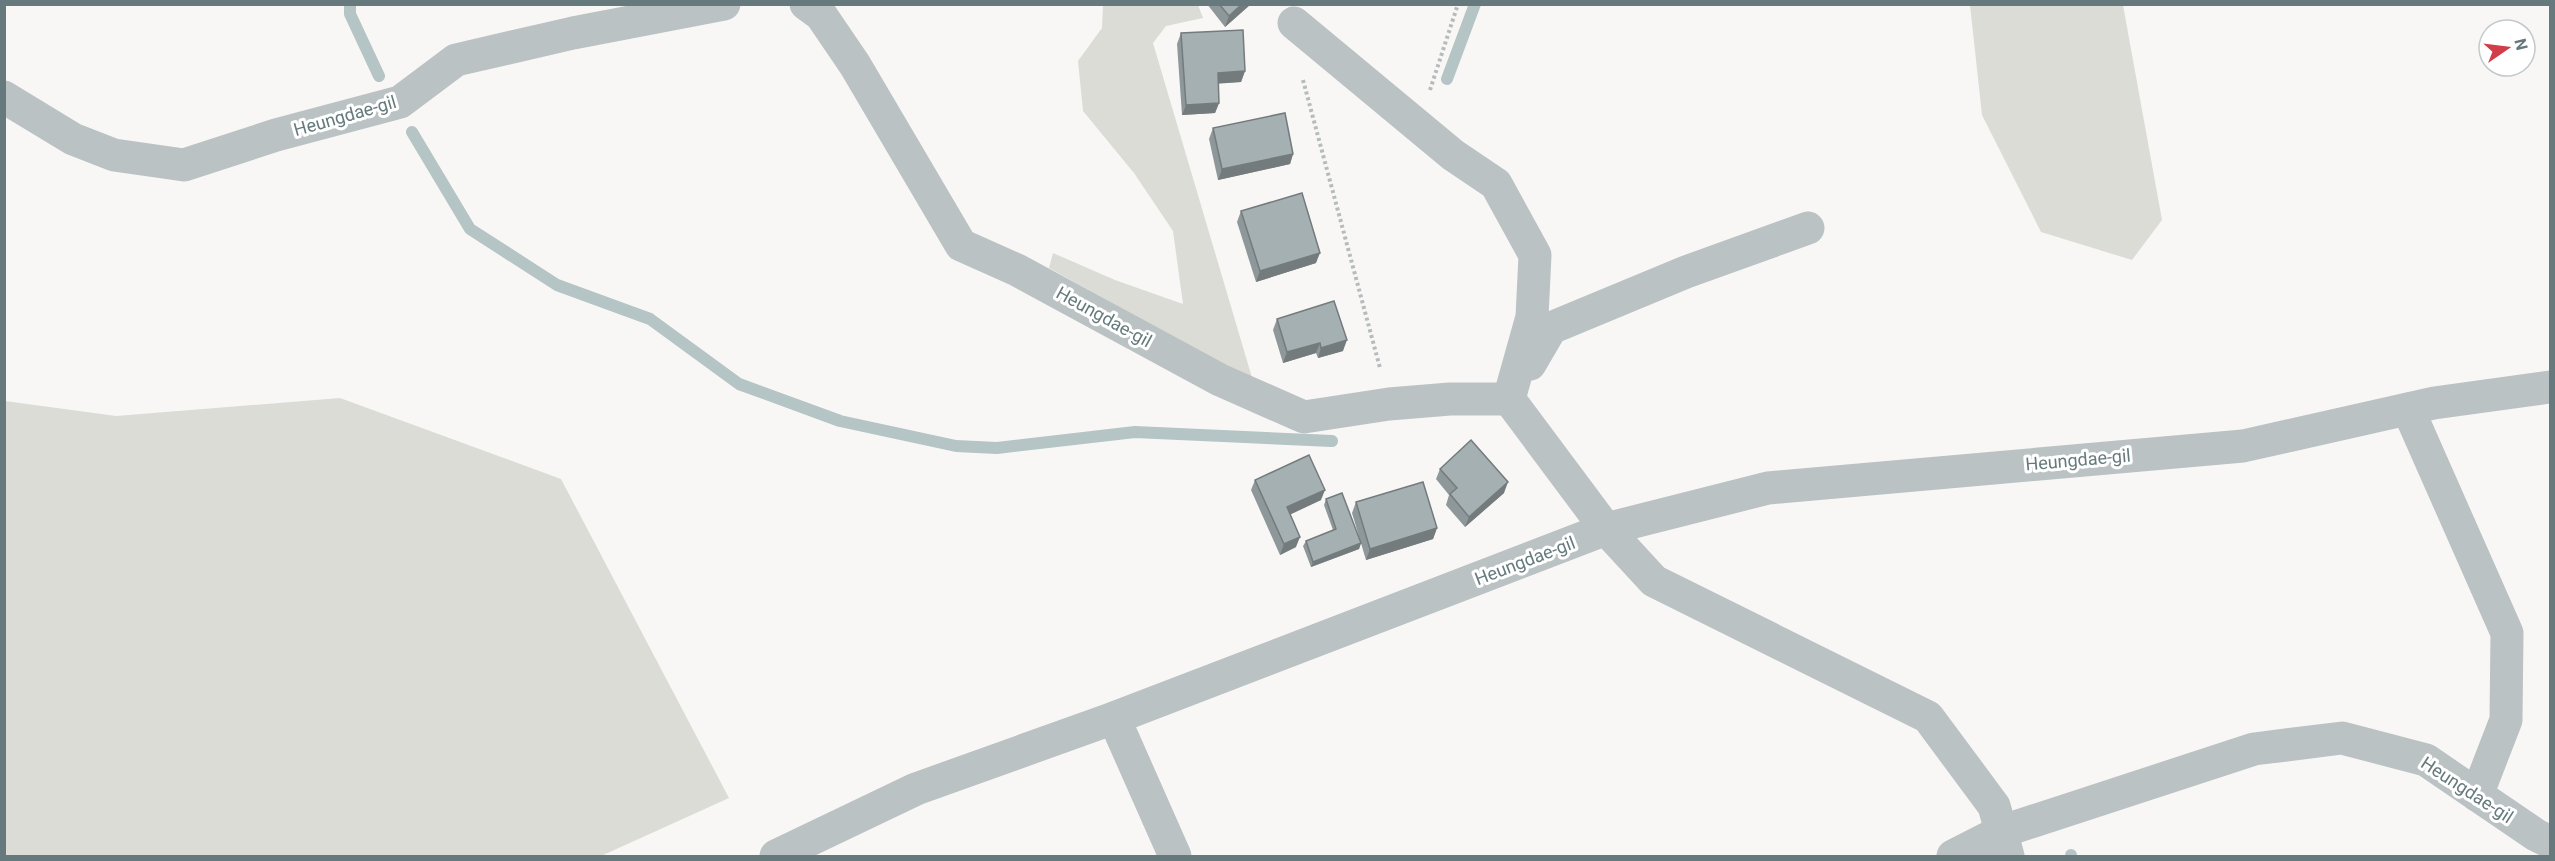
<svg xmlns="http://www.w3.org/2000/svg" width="2555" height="861" viewBox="0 0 2555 861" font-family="Roboto,sans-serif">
<rect width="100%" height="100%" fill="#f8f7f6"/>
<g fill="#dadcd5">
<polygon points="1103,5 1198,5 1203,18 1166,26 1153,43 1253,381 1049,268 1053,253 1115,280 1183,304 1173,231 1134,173 1083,111 1078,61 1102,28"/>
<polygon points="1970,5 2123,5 2162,220 2132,260 2041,232 1982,115"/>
<polygon points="340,398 561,479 729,798 601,856 5,856 5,401 116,416"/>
</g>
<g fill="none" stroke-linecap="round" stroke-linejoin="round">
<g stroke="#b5c4c4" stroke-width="12">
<polyline points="350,4 350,14 379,76"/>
<polyline points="1447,79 1475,4"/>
<polyline points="412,132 470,229 557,285 650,319 739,384 840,421 956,446 997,448 1135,432 1332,441"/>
<polyline points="2071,855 2071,856"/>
</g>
<g stroke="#b6bbbc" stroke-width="4" stroke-dasharray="3 3" stroke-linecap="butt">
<polyline points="1303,80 1380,368"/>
<polyline points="1430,90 1458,4"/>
</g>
<g stroke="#bbc2c3" stroke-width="33">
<polyline points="806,4 821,15 855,65 961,245 1017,270 1220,380 1304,417 1389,404 1450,399 1509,399"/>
<polyline points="1294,23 1453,155 1496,184 1535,255 1532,317 1509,399"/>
<polyline points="4,97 73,139 114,155 184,165 276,135 400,102 456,60 573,33 724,4"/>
<polyline points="1530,364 1551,328 1686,272 1808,228"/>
<polyline points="1509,399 1606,529 1654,581 1928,717 1994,806 2008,856"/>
<polyline points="2408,409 2507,633 2506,720 2477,795"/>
<polyline points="1114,718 1175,856"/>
<polyline points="776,856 916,789 1114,718 1606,529 1768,488 2243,446 2434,403 2550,387"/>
<polyline points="1953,856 2000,832 2254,749 2342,738 2426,760 2536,835 2550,842"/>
</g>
</g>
<g fill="#8e9799">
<polygon points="1207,4 1251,4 1225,27"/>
<polygon points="1181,33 1245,71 1241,82 1218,83 1219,103 1215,113 1182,115 1177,44"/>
<polygon points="1213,128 1293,154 1290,164 1218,180 1209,139"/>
<polygon points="1241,211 1316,263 1256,282 1237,222"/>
<polygon points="1277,319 1343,351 1318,358 1316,353 1283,363 1273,330"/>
<polygon points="1440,469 1504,493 1465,527 1446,505 1449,495 1436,479"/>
<polygon points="1255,480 1321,500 1290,514 1296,547 1280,555 1251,490"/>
<polygon points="1326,499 1361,543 1359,549 1311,567 1303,546 1306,541 1333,530 1324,505"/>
<polygon points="1356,502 1437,528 1433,539 1366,560 1352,513"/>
</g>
<g fill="#747b7d">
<polygon points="1242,4 1251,4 1225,27 1229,16"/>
<polygon points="1245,71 1241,82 1214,84 1218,73"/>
<polygon points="1219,103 1215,113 1182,115 1186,105"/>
<polygon points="1293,154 1290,164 1218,180 1222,169"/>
<polygon points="1320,253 1316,263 1256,282 1260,271"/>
<polygon points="1347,340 1343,351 1318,358 1321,348"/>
<polygon points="1320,343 1316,353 1283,363 1287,352"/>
<polygon points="1508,482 1504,493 1465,527 1469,517"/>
<polygon points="1325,490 1321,500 1283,518 1287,507"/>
<polygon points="1437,528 1433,539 1366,560 1370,549"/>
<polygon points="1300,537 1296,547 1280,555 1284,544"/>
<polygon points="1361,543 1359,549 1311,567 1313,562"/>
</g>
<g fill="#a5b0b2" stroke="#747b7d" stroke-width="1.5">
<polygon points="1219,4 1242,4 1229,16"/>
<polygon points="1243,30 1245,71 1218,73 1219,103 1186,105 1181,33"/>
<polygon points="1285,113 1293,154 1222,169 1213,128"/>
<polygon points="1302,193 1320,253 1260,271 1241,211"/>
<polygon points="1334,301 1347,340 1321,348 1320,343 1287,352 1277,319"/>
<polygon points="1471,440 1508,482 1469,517 1450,494 1457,488 1440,469"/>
<polygon points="1309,455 1325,490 1287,507 1300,537 1284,544 1255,480"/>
<polygon points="1423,482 1437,528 1370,549 1356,502"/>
<polygon points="1342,493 1361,543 1313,562 1306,541 1336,529 1326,499"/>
</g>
<g text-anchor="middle" stroke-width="6" stroke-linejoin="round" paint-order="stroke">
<g font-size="18" fill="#667a7d" stroke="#fff">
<text transform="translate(345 116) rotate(-16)" y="6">Heungdae-gil</text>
<text transform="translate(1104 317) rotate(29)" y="6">Heungdae-gil</text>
<text transform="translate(2078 460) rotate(-5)" y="6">Heungdae-gil</text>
<text transform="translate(1525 561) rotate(-21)" y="6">Heungdae-gil</text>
<text transform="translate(2467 790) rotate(33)" y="6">Heungdae-gil</text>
</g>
</g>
<rect width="2555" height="861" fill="none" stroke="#667a7d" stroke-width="12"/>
<g transform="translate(2507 48) rotate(76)"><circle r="28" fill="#ffffff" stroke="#c2cacb" stroke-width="1.5"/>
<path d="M0-4.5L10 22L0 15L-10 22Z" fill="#d13d48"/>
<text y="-9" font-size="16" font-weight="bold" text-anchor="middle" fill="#667a7d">N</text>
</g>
</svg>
